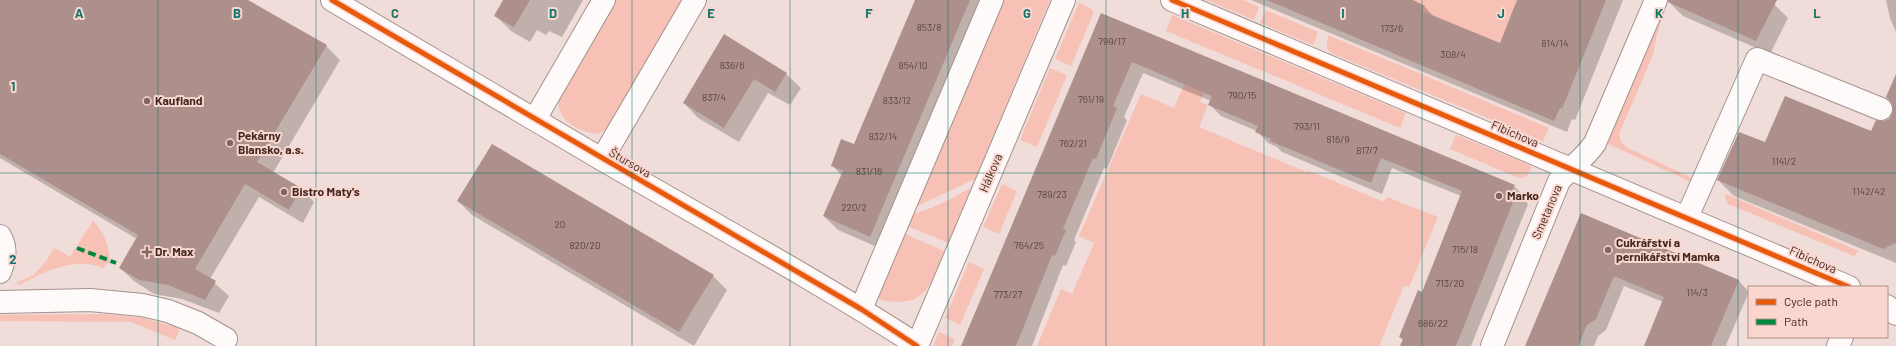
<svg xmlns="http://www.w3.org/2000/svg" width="1896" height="346" viewBox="0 0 1896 346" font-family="Barlow,sans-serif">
<rect width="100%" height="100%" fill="#f0dcd8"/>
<g fill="#f7c1b6">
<path d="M615,0H686L612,125L599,134C576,132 552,118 560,92Z"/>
<polygon points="1001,0 1050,0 975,179 911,209"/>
<polygon points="1206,0 1243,0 1259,7 1254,20"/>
<polygon points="1318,0 1571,0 1536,92"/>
<polygon points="1079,3 1093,10 1093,14 1071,66 1055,59"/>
<polygon points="1661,8 1665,10 1657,34 1653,55 1619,134 1621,142 1628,148 1692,178 1694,179 1691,182 1606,143"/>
<polygon points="1266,10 1318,32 1313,45 1260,23"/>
<polygon points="1172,15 1406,113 1400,128 1166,31"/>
<polygon points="1328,35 1549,128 1543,141 1331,53 1327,48"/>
<polygon points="1198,53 1217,62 1200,102 1208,105 1199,127 1306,172 1307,170 1384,202 1387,197 1438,217 1409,287 1404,286 1379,346 1037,346 1061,289 1072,294 1094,243 1079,236 1141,94 1174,108"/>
<polygon points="1050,68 1067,75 1037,147 1020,140"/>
<polygon points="1456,135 1527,164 1532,167 1526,177 1519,178 1450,149"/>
<polygon points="1002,184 1017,191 999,234 983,227"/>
<path d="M971,188L948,243L905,225L910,214C931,211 951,198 971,188Z"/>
<polygon points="1726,194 1859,251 1854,256 1728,204 1725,198"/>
<path d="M93,221C105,234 110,247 110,265L107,263L103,268C73,256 45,272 19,285L17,284V282L34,275L47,260L54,248L70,257Z"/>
<path d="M901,232L944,251C930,286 926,309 881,300L876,294Z"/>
<polygon points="969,262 984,269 960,325 945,318"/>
<polygon points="99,314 138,317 180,328 175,340 131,322 0,321 0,315"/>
<polygon points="939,332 955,339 952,346 933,346"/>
</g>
<g fill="#0003">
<polygon points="0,0 246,0 326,46 340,60 273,173 301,188 314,202 303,223 259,197 210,279 229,296 219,313 182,299 154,294 134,281 120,268 137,239 0,158"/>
<polygon points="504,0 583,0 562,37 549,31 546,35 537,30 530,42 511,31 495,15"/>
<polygon points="917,0 989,0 884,250 838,230 824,216 842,176 832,165 854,146"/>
<polygon points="1251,0 1410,0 1424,6 1434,17 1500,45 1518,0 1623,0 1575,120 1572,119 1567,132"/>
<polygon points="1670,0 1776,0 1774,4 1788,18 1770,54 1683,16 1669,2"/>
<polygon points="1886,0 1896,0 1896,32 1890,18"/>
<polygon points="1102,14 1514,186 1525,197 1524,200 1528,204 1471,346 1402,346 1404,341 1400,337 1423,293 1461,196 1392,168 1382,194 1282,152 1277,147 1268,143 1257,131 1221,116 1210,105 1211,101 1143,73 1124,117 1127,120 1107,169 1104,168 1074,240 1076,242 1066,266 1063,265 1032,346 962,346"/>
<polygon points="724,36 786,74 801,88 790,105 768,93 739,142 698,118 684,103"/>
<polygon points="1896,75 1896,263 1734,196 1718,180 1766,144 1871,133 1882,122 1890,119 1894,114 1894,107 1887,97"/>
<polygon points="458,201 713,276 727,290 694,346 472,215"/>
<polygon points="1581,214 1738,280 1749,292 1726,345 1728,346 1644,346 1663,302 1624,286 1606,330 1598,336 1594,346 1526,346"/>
</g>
<g fill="#ad908b">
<polygon points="0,0 248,0 327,45 257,162 301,188 289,210 245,184 195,269 216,281 205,300 168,285 139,280 119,268 138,235 0,154"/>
<polygon points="503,0 530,0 514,27 494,16"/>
<polygon points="915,0 970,0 870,237 823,216 843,171 831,166 841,139 854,144"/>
<polygon points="1267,0 1413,0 1425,6 1422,11 1500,43 1517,0 1606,0 1562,109 1560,108 1554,121"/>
<polygon points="1668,0 1777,0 1756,41 1668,2"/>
<polygon points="1101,13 1515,185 1512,190 1517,192 1456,346 1400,346 1403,339 1399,337 1418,290 1422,292 1462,191 1381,158 1371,183 1270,141 1271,139 1255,132 1258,126 1208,105 1212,96 1132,62 1113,106 1117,108 1096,159 1093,158 1063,229 1066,230 1055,256 1052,255 1016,346 961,346"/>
<polygon points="724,34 787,73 775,92 754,79 724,128 683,103"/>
<polygon points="1896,74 1896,243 1883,249 1717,180 1739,132 1765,142 1785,96 1871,131 1876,120 1883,121 1889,119 1892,114 1893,107 1891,101 1886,97"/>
<polygon points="492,144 714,275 679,332 457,201"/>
<polygon points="1581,213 1739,280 1711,346 1644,346 1664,297 1614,276 1596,319 1587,325 1578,346 1525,346"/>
</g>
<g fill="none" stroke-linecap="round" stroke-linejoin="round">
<g stroke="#a4928e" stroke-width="24">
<g id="minor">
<path d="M332,0C422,53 512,107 603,160C708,221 815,279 917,345"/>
<polyline points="1172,0 1849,287"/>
<polyline points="535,119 604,0"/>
<polyline points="602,159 695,0"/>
<polyline points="1687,217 1757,59 1881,109"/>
<path d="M0,236C7,248 5,259 0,272"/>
<polyline points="0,302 90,300 142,305 168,311 198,323 226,339"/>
<polyline points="1887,306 1896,314"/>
<polyline points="861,309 992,0"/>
<polyline points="917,346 1064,0"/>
<path d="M1492,346L1559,181C1571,167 1585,158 1595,143L1656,0"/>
<polyline points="1838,346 1842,337"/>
</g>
</g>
<use href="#minor" stroke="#fdfaf9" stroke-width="22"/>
<polyline stroke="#00873e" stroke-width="4" stroke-dasharray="8 4" stroke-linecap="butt" points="77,248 116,263"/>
<g stroke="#fbd6ce" stroke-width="8">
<g id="cycleway">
<polyline points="332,0 861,309 917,346"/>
<polyline points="1172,0 1849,287"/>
</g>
</g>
<use href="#cycleway" stroke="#e8590c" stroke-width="5"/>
</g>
<path fill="none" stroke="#0f766e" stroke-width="1" stroke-opacity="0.55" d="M158,0V346M316,0V346M474,0V346M632,0V346M790,0V346M948,0V346M1106,0V346M1264,0V346M1422,0V346M1580,0V346M1738,0V346M0,173H1896"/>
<g fill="#7e6863" stroke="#fbd6ce" stroke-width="1.5">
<circle cx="147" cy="101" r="4"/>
<circle cx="230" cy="143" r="4"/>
<circle cx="284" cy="192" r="4"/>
<circle cx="1499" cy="196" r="4"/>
<circle cx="1608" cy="250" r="4"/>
<path d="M145 246h4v4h4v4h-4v4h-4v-4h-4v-4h4z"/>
</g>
<g text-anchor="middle" stroke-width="4" stroke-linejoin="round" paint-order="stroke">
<g font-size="10" fill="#5b433e">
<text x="929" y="31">853/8</text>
<text x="1392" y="32">173/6</text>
<text x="1112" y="45">799/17</text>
<text x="1555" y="47">814/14</text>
<text x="1453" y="58">308/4</text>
<text x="732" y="69">836/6</text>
<text x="913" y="69">854/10</text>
<text x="1242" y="99">790/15</text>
<text x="714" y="101">837/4</text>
<text x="1091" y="103">761/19</text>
<text x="897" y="104">833/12</text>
<text x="1307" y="130">793/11</text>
<text x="883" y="140">832/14</text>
<text x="1338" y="143">816/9</text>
<text x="1073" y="147">762/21</text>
<text x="1367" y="154">817/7</text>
<text x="1784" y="165">1141/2</text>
<text x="869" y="175">831/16</text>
<text x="1869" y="195">1142/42</text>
<text x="1052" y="198">789/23</text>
<text x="854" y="211">220/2</text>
<text x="560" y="228">20</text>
<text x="585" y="249">820/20</text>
<text x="1029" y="249">764/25</text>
<text x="1465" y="253">715/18</text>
<text x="1450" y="287">713/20</text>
<text x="1697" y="296">114/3</text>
<text x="1008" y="298">773/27</text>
<text x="1433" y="327">686/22</text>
</g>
<g font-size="12" font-weight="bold" fill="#402924" stroke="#fbd6ce" text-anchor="start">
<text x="155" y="105">Kaufland</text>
<text x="238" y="140">Pekárny<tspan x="238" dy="14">Blansko, a.s.</tspan></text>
<text x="292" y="196">Bistro Maty's</text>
<text x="1507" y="200">Marko</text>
<text x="1616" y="247">Cukrářství a<tspan x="1616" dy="14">perníkářství Mamka</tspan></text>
<text x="155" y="256">Dr. Max</text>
</g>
<g font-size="12" fill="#402924" stroke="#fbd6ce">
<text transform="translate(1515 134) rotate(23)" y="4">Fibichova</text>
<text transform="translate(630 163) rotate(30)" y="4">Štursova</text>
<text transform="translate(991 173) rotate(-67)" y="4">Hálkova</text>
<text transform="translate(1547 212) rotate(-67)" y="4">Smetanova</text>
<text transform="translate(1813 260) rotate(24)" y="4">Fibichova</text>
</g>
</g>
<g font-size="13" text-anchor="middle" font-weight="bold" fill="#0f766e" stroke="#fbd6ce" stroke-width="4" stroke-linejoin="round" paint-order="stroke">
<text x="79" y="18">A</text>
<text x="237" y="18">B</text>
<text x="395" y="18">C</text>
<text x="553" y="18">D</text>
<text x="711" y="18">E</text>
<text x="869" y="18">F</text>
<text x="1027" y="18">G</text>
<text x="1185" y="18">H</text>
<text x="1343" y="18">I</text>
<text x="1501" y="18">J</text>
<text x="1659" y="18">K</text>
<text x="1817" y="18">L</text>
<text x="13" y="91">1</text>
<text x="13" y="264">2</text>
</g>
<rect x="1748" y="286" width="140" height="52" fill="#fbd6ce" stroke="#b0918a"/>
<rect x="1756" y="299" width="20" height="6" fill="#e8590c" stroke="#b0918a"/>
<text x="1784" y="306" font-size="12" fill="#402924">Cycle path</text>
<rect x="1756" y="319" width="20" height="6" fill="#00873e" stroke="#b0918a"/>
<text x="1784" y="326" font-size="12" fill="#402924">Path</text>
</svg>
